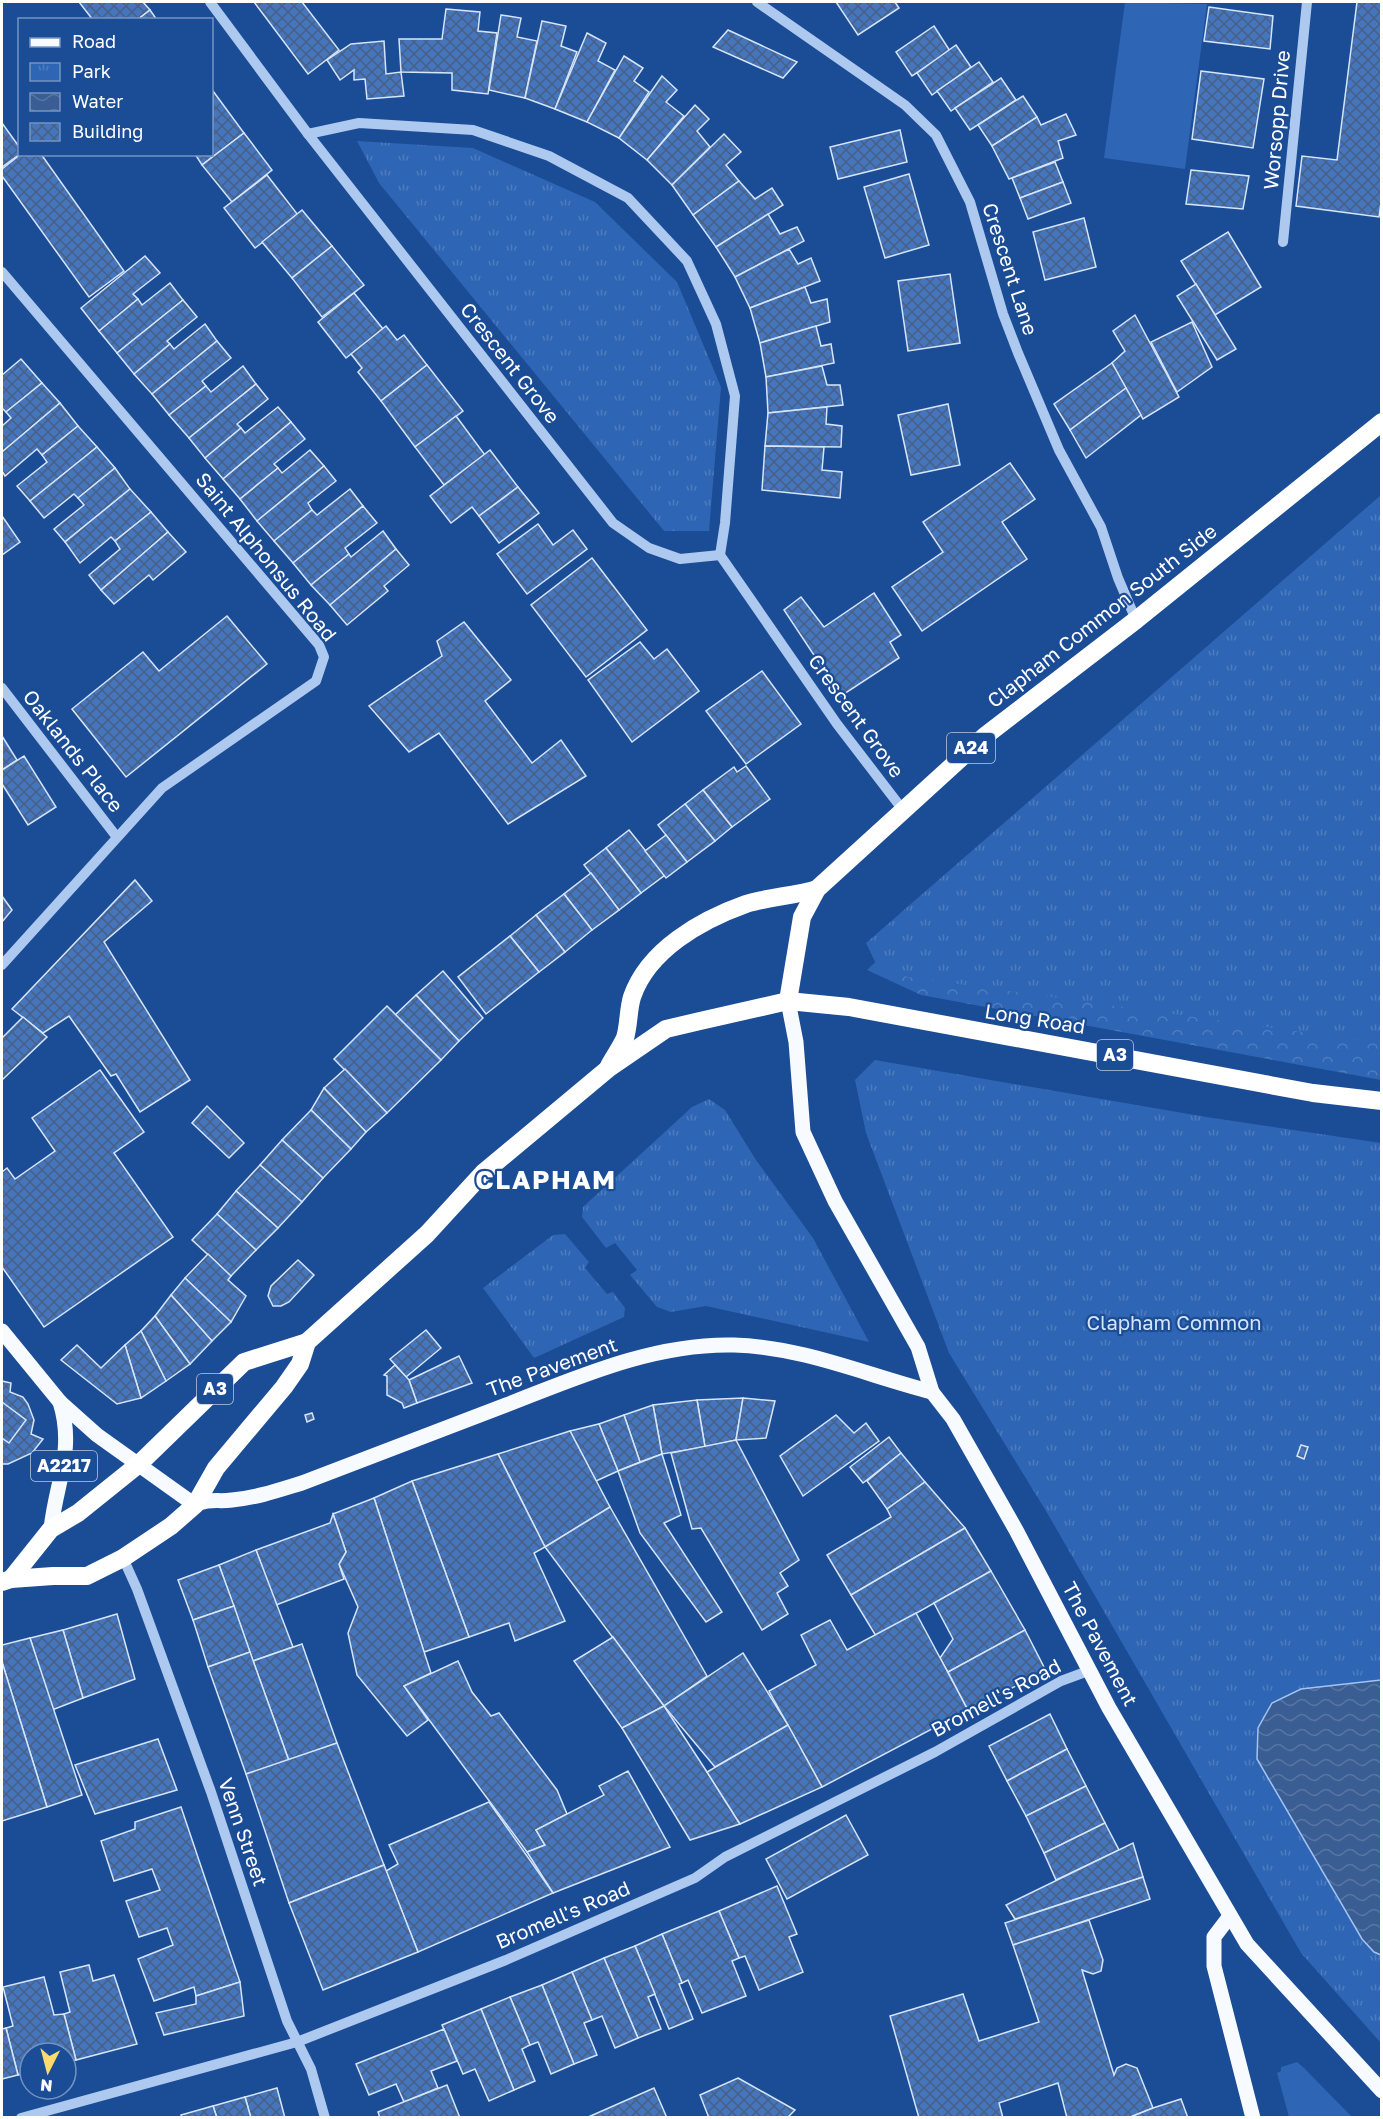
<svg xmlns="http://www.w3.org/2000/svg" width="1383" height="2119" viewBox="0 0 1383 2119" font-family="'Golos Text',sans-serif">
<defs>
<pattern id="forest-crowns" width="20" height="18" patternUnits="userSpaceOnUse" patternTransform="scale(1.5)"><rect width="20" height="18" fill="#2e65b4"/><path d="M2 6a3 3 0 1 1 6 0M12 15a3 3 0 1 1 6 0" fill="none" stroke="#4d7cbf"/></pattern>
<pattern id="park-tufts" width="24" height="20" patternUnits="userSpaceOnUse" patternTransform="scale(1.5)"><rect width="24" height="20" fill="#2e65b4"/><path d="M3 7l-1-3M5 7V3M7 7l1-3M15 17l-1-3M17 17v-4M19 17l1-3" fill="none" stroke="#4d7cbf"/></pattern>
<pattern id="water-waves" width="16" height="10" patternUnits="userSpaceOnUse" patternTransform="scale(1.5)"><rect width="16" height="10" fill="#3a5d93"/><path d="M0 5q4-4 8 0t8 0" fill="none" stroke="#5875a3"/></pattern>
<pattern id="building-cross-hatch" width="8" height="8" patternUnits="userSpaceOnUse" patternTransform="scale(1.5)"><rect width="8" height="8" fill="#4475bd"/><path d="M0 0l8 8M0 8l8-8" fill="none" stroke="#486084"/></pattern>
</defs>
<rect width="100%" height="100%" fill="#1b4c96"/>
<g fill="#2e65b4">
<polygon points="1125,2 1207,4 1185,169 1104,158"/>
<polygon points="1297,2062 1304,2068 1352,2117 1289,2117 1277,2073 1281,2071 1281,2067"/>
</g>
<polygon fill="url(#forest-crowns)" points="1092,755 1381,1014 1381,1080 921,995 867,970"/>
<g fill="url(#park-tufts)">
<polygon points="357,141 473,148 595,202 677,282 721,387 709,531 664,531 379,183"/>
<polygon points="1381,495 1381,1043 908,977 877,966 866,943"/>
<polygon points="875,1060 1206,1117 1381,1143 1381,2043 1301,1953 1046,1511 949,1353 866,1133 855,1080"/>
<polygon points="709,1099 725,1110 756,1160 813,1238 869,1342 706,1306 671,1312 657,1307 630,1275 637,1270 615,1243 606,1248 582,1217 583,1207 692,1107"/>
<polygon points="565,1234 589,1262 585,1268 607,1294 613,1292 625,1308 624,1317 534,1358 483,1288 553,1235"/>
</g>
<polygon fill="url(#water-waves)" stroke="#a1c4f2" stroke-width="1.5" points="1381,1680 1382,1680 1381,1955 1374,1952 1362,1939 1257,1759 1258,1728 1272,1703 1301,1689"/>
<g fill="url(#building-cross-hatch)" stroke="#d5e5fb" stroke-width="1.5">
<polygon points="79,2 143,2 150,10 137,20 93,20"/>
<polygon points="254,2 302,2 339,50 308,74"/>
<polygon points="836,2 895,2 899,8 858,35"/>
<polygon points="1357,2 1382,2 1382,195 1379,217 1296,206 1302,156 1337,160"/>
<polygon points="1209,7 1273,16 1270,49 1204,41"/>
<polygon points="446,9 480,12 478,31 497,33 488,94 452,90 452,73 401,72 399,39 442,39"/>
<polygon points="150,10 157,20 137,20"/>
<polygon points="501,15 521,18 517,37 537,41 525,98 489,90"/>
<polygon points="542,21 566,26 561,46 577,52 555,109 525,98"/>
<polygon points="934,26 950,51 912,76 896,52"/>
<polygon points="728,30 797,62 783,78 713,47"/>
<polygon points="587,33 606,43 598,61 615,70 587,122 555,109"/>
<polygon points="384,41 386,74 401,72 404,96 367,99 365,79 354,80 354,70 340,80 327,60 351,44"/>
<polygon points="956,45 971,67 932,95 917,73"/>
<polygon points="624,56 643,68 634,81 649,92 619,138 587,122"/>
<polygon points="979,62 993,82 951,111 937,91"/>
<polygon points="1201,71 1264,79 1253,148 1192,139"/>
<polygon points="662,76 677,90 666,102 684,116 647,160 619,138"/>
<polygon points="1001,78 1016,100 970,130 955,108"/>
<polygon points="213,91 244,133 202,165 195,154 212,154"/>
<polygon points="1023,96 1037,117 992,146 978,125"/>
<polygon points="695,105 709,119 697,131 710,147 672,185 647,160"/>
<polygon points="1066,114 1076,135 1058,141 1063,158 1009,179 992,146 1037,117 1041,125"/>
<polygon points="2,123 20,148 20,154 2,167"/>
<polygon points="900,130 907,162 838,179 830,147"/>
<polygon points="244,133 272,170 232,202 202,165"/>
<polygon points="724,134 741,152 726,165 739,181 693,215 672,185"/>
<polygon points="21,154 41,154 124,271 89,297 2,176 2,169"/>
<polygon points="1055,162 1063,182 1020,198 1012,178"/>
<polygon points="1191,170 1249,176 1243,209 1186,204"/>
<polygon points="909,174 929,245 885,258 864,187"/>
<polygon points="267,175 298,215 255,248 224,208"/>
<polygon points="739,181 755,199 772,188 783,205 716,247 693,215"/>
<polygon points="1063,182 1071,203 1028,219 1020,198"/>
<polygon points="302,210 332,246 292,278 262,242"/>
<polygon points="768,214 780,234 797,227 804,241 735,277 716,247"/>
<polygon points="1084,218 1096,267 1045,280 1033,232"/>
<polygon points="1228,232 1261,287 1215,315 1181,261"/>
<polygon points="332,246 364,285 322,317 292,278"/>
<polygon points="789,249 798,264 811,258 820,281 750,308 735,277"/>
<polygon points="145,256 160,273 133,294 138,299 99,331 81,308"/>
<polygon points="950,274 960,343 908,351 898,281"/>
<polygon points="170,283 183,300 117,353 99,331 138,299 142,305"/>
<polygon points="1196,284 1236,349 1217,360 1177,296"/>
<polygon points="805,287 811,303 827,299 830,322 760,343 750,308"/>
<polygon points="354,293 383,329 346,358 318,322"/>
<polygon points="183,300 197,317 167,341 170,344 134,374 117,353"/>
<polygon points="1135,315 1179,397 1143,419 1112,363 1125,351 1113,331"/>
<polygon points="1192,322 1212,367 1177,392 1151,342"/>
<polygon points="205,324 217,341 152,394 134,374 170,344 174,349"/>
<polygon points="386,326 397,340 404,335 427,365 381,401 358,372 362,368 351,354"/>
<polygon points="816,326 821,346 831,344 834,363 766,377 760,343"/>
<polygon points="217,341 231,358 202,381 206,386 169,415 152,394"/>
<polygon points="21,359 42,383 6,412 2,408 2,375"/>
<polygon points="1112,363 1126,388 1070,430 1054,404"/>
<polygon points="427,365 463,411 415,447 381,401"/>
<polygon points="243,366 256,384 189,438 169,415 206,386 211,392"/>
<polygon points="822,366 827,385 840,385 843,405 768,413 766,377"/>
<polygon points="42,383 60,403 2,452 2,426 11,418 6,412"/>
<polygon points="256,384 268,399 237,424 241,428 205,458 189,438"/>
<polygon points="1126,388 1141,415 1086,458 1070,430"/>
<polygon points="60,403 78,426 42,455 37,449 5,476 2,471 2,452"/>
<polygon points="948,404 960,465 911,475 898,415"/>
<polygon points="278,407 291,422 223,479 205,458 241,428 245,433"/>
<polygon points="827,407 826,424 842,426 841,447 765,446 768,413"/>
<polygon points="456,416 485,455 444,485 415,447"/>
<polygon points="291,422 305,439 274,464 278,468 240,499 223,479"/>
<polygon points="78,426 97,447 30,501 17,486 47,462 42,455"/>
<polygon points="765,446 824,447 822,470 842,472 840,498 762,490"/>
<polygon points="97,447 115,468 78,498 74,494 44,518 30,501"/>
<polygon points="310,450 324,466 257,521 240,499 278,468 282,473"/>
<polygon points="490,450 518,487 479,516 472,507 451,523 430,496"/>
<polygon points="1010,463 1035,499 1002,522 1027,559 922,631 892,587 943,552 923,522"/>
<polygon points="324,466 336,481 308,503 312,510 274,541 257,521"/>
<polygon points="115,468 130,489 65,542 54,529 84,505 78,498"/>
<polygon points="518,487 539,513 499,543 479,516"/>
<polygon points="130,489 151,512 115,541 111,537 80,563 65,542"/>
<polygon points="350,489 363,506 293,563 274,541 312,510 317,515"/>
<polygon points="363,506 377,523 345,548 349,554 311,585 293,563"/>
<polygon points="151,512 168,532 101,590 89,575 120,549 115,541"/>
<polygon points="2,516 20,542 2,555"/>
<polygon points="538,524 553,545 573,530 587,549 527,594 497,554"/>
<polygon points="383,531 396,549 330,605 311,585 349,554 351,557"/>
<polygon points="168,532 186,552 153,580 149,575 114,604 101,590"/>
<polygon points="396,549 409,565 384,586 388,591 347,625 330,605"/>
<polygon points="592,558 647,630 586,677 531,605"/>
<polygon points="874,593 901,635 890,642 899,658 841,696 784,610 801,597 824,627"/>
<polygon points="227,616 267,664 126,777 72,709 143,652 159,671"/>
<polygon points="464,622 511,680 485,701 532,763 561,740 586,776 508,824 439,733 409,752 369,706 442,656 437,641"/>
<polygon points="640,642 654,659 667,649 699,691 632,742 588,680"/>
<polygon points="762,671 801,724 746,764 706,711"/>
<polygon points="2,736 17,760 2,770"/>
<polygon points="24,756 56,807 28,825 2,784 2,770"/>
<polygon points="746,766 770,799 732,827 703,790 734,767 737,772"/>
<polygon points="703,790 732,827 715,841 685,804"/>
<polygon points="685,804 715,841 687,862 658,825"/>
<polygon points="629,830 665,875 641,893 606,848"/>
<polygon points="666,835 687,862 666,878 645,851"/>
<polygon points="606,848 641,893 619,910 584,865"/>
<polygon points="591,873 619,910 592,930 564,894"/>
<polygon points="135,880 152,901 104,942 190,1080 140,1112 116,1074 111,1076 69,1016 43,1033 12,1009"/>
<polygon points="564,894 592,930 565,952 536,915"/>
<polygon points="2,896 12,910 2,922"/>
<polygon points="536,915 565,952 539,972 510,936"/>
<polygon points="510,936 539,972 486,1014 458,977"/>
<polygon points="443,971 483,1018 459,1041 416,995"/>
<polygon points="416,995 459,1041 441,1060 395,1015"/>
<polygon points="387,1006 441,1060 387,1113 334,1059"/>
<polygon points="23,1017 47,1037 2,1080 2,1038"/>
<polygon points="345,1069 387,1113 366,1132 324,1088"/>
<polygon points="100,1070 144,1132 114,1153 173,1237 44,1327 2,1267 2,1172 7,1168 15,1179 55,1151 32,1118"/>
<polygon points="324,1088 366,1132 351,1149 311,1110"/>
<polygon points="207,1106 244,1143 229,1158 192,1123"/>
<polygon points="311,1110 351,1149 323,1178 282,1140"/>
<polygon points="282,1140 323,1178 302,1202 260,1165"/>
<polygon points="260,1165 302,1202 278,1228 236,1191"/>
<polygon points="236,1191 278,1228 256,1250 217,1214"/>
<polygon points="217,1214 256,1250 231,1276 192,1240"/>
<polygon points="208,1254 231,1276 228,1280 246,1296 231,1322 185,1278"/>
<polygon points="298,1260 314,1275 289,1302 281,1306 273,1306 268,1296 271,1286"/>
<polygon points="185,1278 231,1322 212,1341 171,1295"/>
<polygon points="171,1295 212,1341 190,1364 155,1316"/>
<polygon points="155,1316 190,1364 166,1381 141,1331"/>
<polygon points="426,1330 441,1348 406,1377 390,1359"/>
<polygon points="141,1331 166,1381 141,1398 125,1345"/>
<polygon points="77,1345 101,1368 125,1345 141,1398 117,1404 61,1360"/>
<polygon points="459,1356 472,1383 417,1403 409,1380"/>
<polygon points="395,1365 409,1380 417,1403 404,1408 402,1403 387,1395 387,1376 384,1375"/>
<polygon points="2,1381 11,1383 10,1392 23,1397 28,1404 34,1420 31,1434 43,1439 32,1453 8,1464 2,1464"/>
<polygon points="743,1398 736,1440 705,1447 697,1400"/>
<polygon points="743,1398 775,1401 766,1438 736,1440"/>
<polygon points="697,1400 705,1447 662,1454 653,1405"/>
<polygon points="2,1402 26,1420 9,1443 2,1438"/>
<polygon points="653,1405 662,1454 640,1462 624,1415"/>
<polygon points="312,1413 314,1419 307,1422 305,1415"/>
<polygon points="624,1415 640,1462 618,1471 599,1424"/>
<polygon points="836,1415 854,1433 866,1423 879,1441 803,1496 780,1456"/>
<polygon points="599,1424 618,1471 596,1481 570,1431"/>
<polygon points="570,1431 610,1507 545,1547 498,1454"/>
<polygon points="889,1437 901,1453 863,1483 850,1467"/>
<polygon points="736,1440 799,1560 780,1573 788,1586 777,1593 788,1614 762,1630 701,1528 692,1529 671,1453"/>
<polygon points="1301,1445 1308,1447 1304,1459 1297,1456"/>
<polygon points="901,1453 925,1482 887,1509 867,1481"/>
<polygon points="498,1454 545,1547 534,1553 565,1621 515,1641 509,1623 469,1637 412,1481"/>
<polygon points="662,1454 681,1515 664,1523 722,1612 706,1622 640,1533 618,1471"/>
<polygon points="412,1481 469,1637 424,1652 374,1498"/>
<polygon points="925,1482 965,1528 851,1595 827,1555 891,1517 887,1509"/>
<polygon points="374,1498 431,1673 404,1686 428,1720 407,1736 357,1675 348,1633 358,1607 339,1564 346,1552 333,1514"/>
<polygon points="610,1507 707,1676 664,1706 545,1547"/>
<polygon points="333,1514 346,1552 339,1564 344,1579 276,1605 256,1550 330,1523"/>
<polygon points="965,1528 991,1571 876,1636 851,1595"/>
<polygon points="256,1550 293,1647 253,1661 219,1565"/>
<polygon points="219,1565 234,1606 193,1620 178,1580"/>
<polygon points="991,1571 1025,1630 948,1672 940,1658 953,1639 934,1603"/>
<polygon points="234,1606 250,1652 208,1667 193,1620"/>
<polygon points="916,1613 968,1710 822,1787 769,1691 816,1665 801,1635 830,1620 847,1650"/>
<polygon points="117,1614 135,1679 83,1698 63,1630"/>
<polygon points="63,1630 83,1698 52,1710 30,1638"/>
<polygon points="1025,1630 1046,1671 968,1710 948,1672"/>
<polygon points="613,1637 664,1706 622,1728 574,1661"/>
<polygon points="30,1638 82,1795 47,1807 2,1662 2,1645"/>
<polygon points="302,1644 337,1743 289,1761 253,1661"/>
<polygon points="250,1652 289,1761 246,1774 208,1667"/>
<polygon points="743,1653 788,1725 715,1767 664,1706"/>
<polygon points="458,1661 472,1692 491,1716 499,1713 557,1790 567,1814 536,1830 545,1845 527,1852 404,1686"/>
<polygon points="2,1662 47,1807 2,1821"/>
<polygon points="664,1706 707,1772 740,1824 690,1840 622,1728"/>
<polygon points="1050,1714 1067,1749 1007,1781 989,1746"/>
<polygon points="788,1725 822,1787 740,1824 707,1772"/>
<polygon points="158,1739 177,1790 95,1814 75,1765"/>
<polygon points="337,1743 384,1865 289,1903 246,1774"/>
<polygon points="1067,1749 1086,1786 1026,1816 1007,1781"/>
<polygon points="628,1771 670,1847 553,1893 527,1852 545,1845 536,1830 604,1795 599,1786"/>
<polygon points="1086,1786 1105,1823 1044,1853 1026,1816"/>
<polygon points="489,1802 553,1893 418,1952 386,1871 398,1864 389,1845"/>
<polygon points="181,1807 240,1982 196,1996 194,1987 154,2001 138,1959 173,1945 167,1928 139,1937 126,1901 160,1890 152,1869 114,1881 101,1841 135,1829 135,1822"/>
<polygon points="846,1815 868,1855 787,1899 766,1859"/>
<polygon points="1105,1823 1119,1850 1056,1880 1044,1853"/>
<polygon points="1133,1843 1143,1877 1015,1919 1006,1905"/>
<polygon points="384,1865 418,1952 323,1990 289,1903"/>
<polygon points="1143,1877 1150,1899 1013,1945 1005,1923"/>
<polygon points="777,1886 797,1934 789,1937 803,1972 759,1990 745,1956 739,1958 719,1911"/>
<polygon points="719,1911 739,1958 732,1961 746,1996 702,2013 688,1980 682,1983 662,1934"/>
<polygon points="1089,1920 1103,1960 1101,1971 1093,1974 1082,1970 1114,2075 1117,2068 1126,2064 1137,2068 1153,2108 1128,2118 1067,2118 1058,2083 999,2103 1003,2118 919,2118 890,2016 963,1994 979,2041 1039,2022 1013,1945"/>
<polygon points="662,1934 682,1983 679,1984 693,2019 669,2029 635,1946"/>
<polygon points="635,1946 655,1994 648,1997 661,2029 638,2038 604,1958"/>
<polygon points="604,1958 638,2038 615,2048 602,2016 592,2020 572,1972"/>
<polygon points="89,1965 93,1981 114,1975 137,2044 76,2060 64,2014 70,2012 60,1972"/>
<polygon points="572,1972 592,2020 584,2023 597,2055 574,2064 542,1985"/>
<polygon points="44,1977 54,2015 64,2014 76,2060 66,2063 66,2053 30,2053 30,2072 18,2075 6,2028 13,2026 3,1987"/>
<polygon points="240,1982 244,2016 164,2035 156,2013 196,2004 196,1996"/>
<polygon points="542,1985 574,2064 551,2074 538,2042 530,2045 510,1997"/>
<polygon points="510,1997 530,2045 522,2049 535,2081 514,2090 481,2009"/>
<polygon points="481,2009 514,2090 489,2101 475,2069 463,2074 442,2025"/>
<polygon points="6,2028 18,2075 2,2079 2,2029"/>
<polygon points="444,2029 457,2061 431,2071 438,2088 404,2102 396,2084 369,2095 356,2064"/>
<polygon points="738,2078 795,2110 787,2118 709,2118 700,2095"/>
<polygon points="447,2085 460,2118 380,2118 378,2112"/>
<polygon points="277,2088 285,2118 251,2118 245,2097"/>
<polygon points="654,2088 667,2118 586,2118"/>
<polygon points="245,2097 251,2118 217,2118 213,2106"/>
<polygon points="1181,2099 1188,2118 1128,2118 1153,2108"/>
<polygon points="213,2106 217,2118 182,2118 181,2115"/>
</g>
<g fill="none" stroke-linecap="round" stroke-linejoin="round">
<g stroke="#aec9f0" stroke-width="10">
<polyline points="210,2 308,134 613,523 649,548 680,559 720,555"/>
<polyline points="757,2 905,105 936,135 970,202 1003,314 1018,353 1059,450 1101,527 1118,578 1136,620"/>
<polyline points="308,134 359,123 473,130 549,156 628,198 687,261 716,324 735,396 725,523 720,555 837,724 903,810"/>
<polyline points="1283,242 1307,2"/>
<polyline points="2,272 319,645 324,657 316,681 162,788 2,965"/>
<polyline points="2,688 116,836"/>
<polyline points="123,1558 137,1589 211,1792 287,2021 311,2069 325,2118"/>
<polyline points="21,2118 297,2042 506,1960 695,1878 725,1857 935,1752 1061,1681 1088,1671"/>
</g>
<g stroke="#f7faff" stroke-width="15">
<polyline points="788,1001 796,1042 803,1132 835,1201 918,1347 932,1392 953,1419 1016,1530 1109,1708 1247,1944 1382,2091"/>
<path d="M2,1331L60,1402L97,1435L195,1505C208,1498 219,1502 232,1500C256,1498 279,1490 302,1483C370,1457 438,1431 506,1405C578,1377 654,1343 734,1345C803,1347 866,1375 932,1392"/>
<path d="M51,1529C56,1482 75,1450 60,1402"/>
<polyline points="1230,1916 1214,1937 1214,1966 1253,2118"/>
</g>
<g stroke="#fff" stroke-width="18">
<polyline points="788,1001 802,917 817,889 985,736 1136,620 1382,422"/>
<path d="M609,1066C614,1057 621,1047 625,1038C629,1025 628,1010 632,997C648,950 701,920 746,904C768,897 794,896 817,889"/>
<polyline points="11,1579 51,1529 78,1513 139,1464 244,1362 307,1342"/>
<polyline points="2,1582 11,1579 53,1576 87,1576 123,1558 171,1526 195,1505 216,1468 284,1387 300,1364 307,1342 427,1234 483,1173 609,1068 666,1029 700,1021 788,1001 849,1007 1313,1093 1382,1101"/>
</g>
</g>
<g text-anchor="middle" stroke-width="4.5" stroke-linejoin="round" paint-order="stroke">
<g fill="#1b4c96" stroke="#bbc9e0" stroke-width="1.5">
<rect x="947" y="733" width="48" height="30" rx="4.5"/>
<rect x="1097" y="1040" width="36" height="30" rx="4.5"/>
<rect x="197" y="1374" width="36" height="30" rx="4.5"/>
<rect x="31" y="1451" width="66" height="30" rx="4.5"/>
</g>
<g font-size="18" font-weight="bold" fill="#fff">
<text x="971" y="754">A24</text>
<text x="1115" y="1061">A3</text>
<text x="215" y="1395">A3</text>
<text x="64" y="1472">A2217</text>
</g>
<g font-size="20" fill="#fff" stroke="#1b4c96">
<text transform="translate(1277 120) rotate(-85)" y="7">Worsopp Drive</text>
<text transform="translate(1010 269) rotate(72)" y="7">Crescent Lane</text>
<text transform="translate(510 363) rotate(52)" y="7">Crescent Grove</text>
<text transform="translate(266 557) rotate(51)" y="7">Saint Alphonsus Road</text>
<text transform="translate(1102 616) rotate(-38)" y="7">Clapham Common South Side</text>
<text transform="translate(856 716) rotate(54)" y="7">Crescent Grove</text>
<text transform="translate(73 751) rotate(52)" y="7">Oaklands Place</text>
<text transform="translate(1035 1019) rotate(9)" y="7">Long Road</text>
<text transform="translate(552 1367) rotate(-20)" y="7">The Pavement</text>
<text transform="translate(1100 1644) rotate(62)" y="7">The Pavement</text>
<text transform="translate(996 1698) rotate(-28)" y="7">Bromell's Road</text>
<text transform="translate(243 1832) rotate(71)" y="7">Venn Street</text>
<text transform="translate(563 1915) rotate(-23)" y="7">Bromell's Road</text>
</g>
<g font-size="20" fill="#d5e5fb" stroke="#1b4c96">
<text x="1174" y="1330">Clapham Common</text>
</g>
<g font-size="26" font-weight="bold" letter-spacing="1.5" fill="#fff" stroke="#1b4c96">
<text x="546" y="1189">CLAPHAM</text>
</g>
</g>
<rect width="1383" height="2119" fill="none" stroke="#ffffff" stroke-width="6"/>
<rect x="18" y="18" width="195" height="138" fill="#1b4c96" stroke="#7694c0" stroke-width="1.5"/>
<rect x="30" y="38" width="30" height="9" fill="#f7faff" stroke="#7694c0" stroke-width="1.5"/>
<text x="72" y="48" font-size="18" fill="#ffffff">Road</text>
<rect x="30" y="63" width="30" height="18" fill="url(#park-tufts)" stroke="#7694c0" stroke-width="1.5"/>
<text x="72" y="78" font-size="18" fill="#ffffff">Park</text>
<rect x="30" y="93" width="30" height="18" fill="url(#water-waves)" stroke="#7694c0" stroke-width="1.5"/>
<text x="72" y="108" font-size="18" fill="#ffffff">Water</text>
<rect x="30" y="123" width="30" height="18" fill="url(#building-cross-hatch)" stroke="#7694c0" stroke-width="1.5"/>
<text x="72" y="138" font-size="18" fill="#ffffff">Building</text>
<g transform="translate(48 2071) rotate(186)"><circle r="28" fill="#1b4c96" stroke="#7694c0" stroke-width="1.5"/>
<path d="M0-4.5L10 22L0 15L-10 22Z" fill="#ffda6d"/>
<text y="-9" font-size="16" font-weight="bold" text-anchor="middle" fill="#ffffff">N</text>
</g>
</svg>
